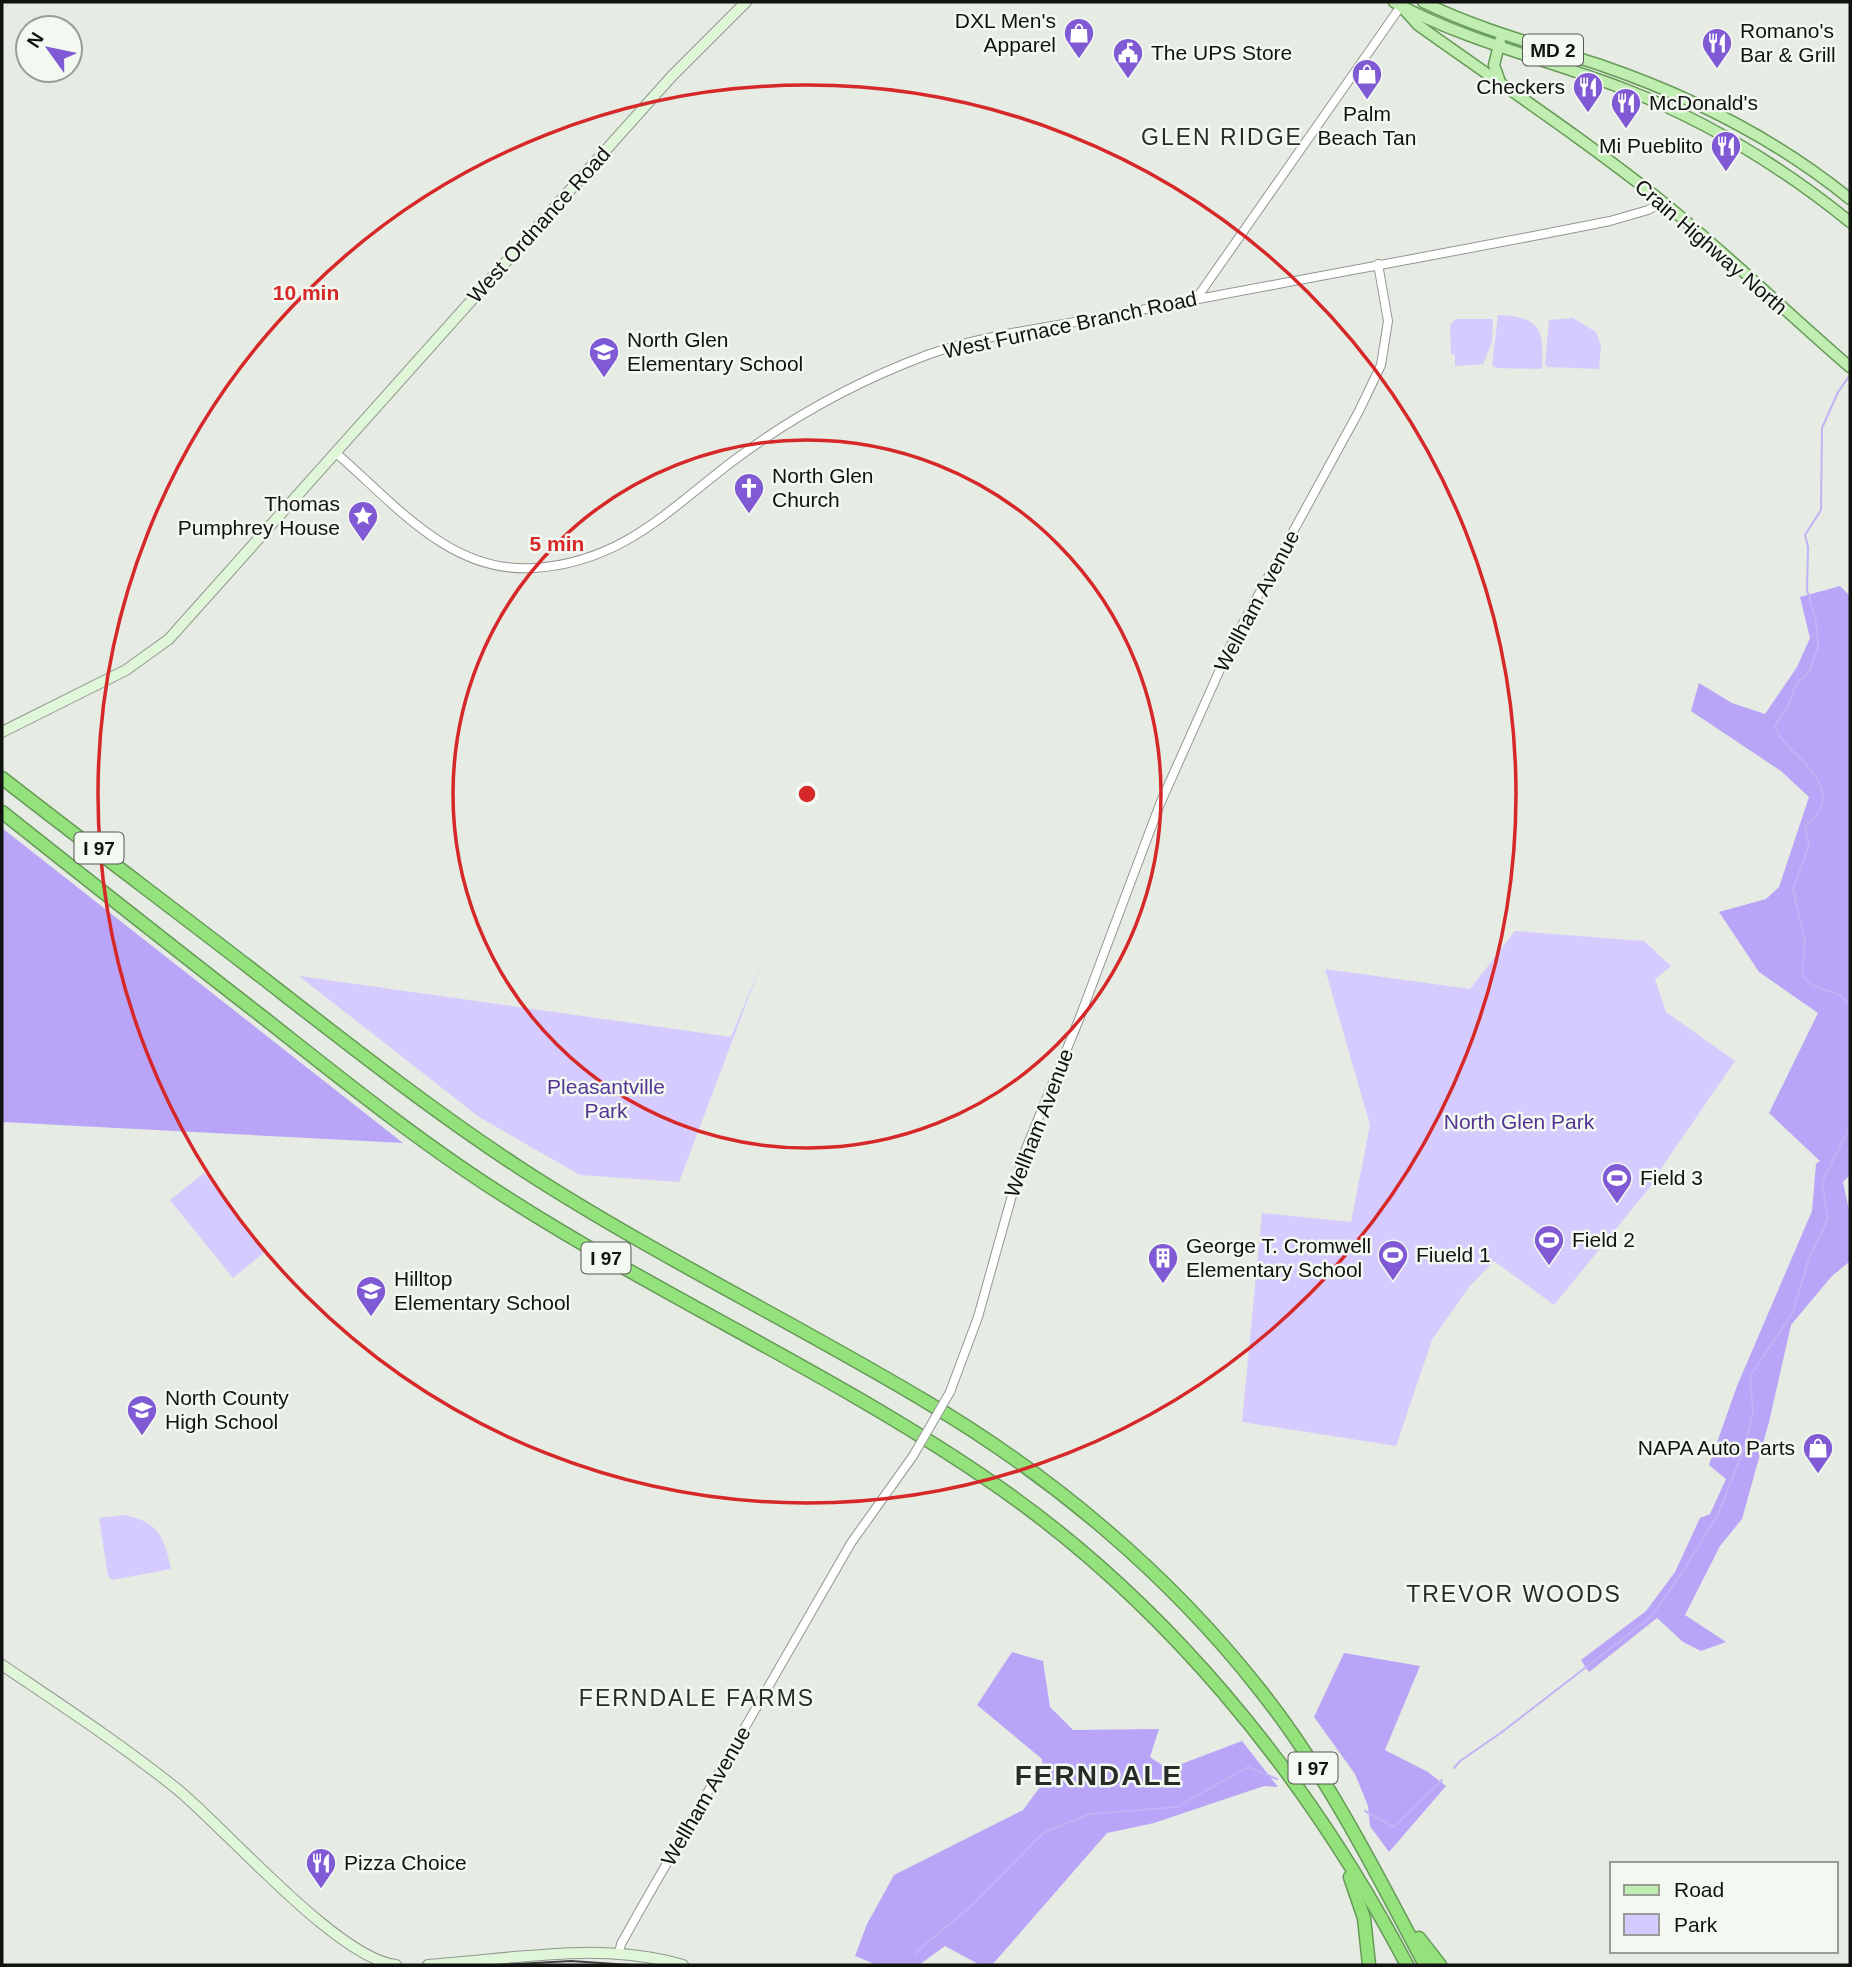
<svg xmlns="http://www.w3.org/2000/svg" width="1852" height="1967" viewBox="0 0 1852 1967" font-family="Helvetica,sans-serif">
<rect width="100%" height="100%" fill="#e6ebe4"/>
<g fill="#d6cbfe">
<path d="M1498,315C1541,317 1544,329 1542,369L1496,368L1492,365Z"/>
<polygon points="1573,318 1596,332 1601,346 1599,369 1548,367 1545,364 1549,320"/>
<polygon points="1456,319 1493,319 1492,342 1483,364 1455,366 1455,355 1451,354 1450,325"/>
<polygon points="1515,931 1644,941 1671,966 1655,979 1666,1012 1735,1061 1658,1173 1659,1176 1554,1305 1494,1261 1469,1287 1432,1340 1396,1446 1242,1422 1262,1213 1351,1222 1370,1125 1325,969 1470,989"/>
<polygon points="762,962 679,1182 580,1175 479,1117 299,976 731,1037"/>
<polygon points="204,1173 266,1251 233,1278 170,1200"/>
<path d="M123,1515C158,1521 164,1536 171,1569L112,1580L108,1576L99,1518Z"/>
</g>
<g fill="#b9a5f8">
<polygon points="1840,586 1850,596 1850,1175 1843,1182 1850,1215 1850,1261 1831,1277 1791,1325 1769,1422 1742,1519 1720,1546 1685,1615 1726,1642 1701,1651 1683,1642 1657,1618 1589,1672 1581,1660 1646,1611 1675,1572 1700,1518 1710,1514 1726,1479 1709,1465 1737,1386 1812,1211 1816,1164 1820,1161 1769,1113 1818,1013 1759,972 1719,912 1766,899 1779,887 1809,797 1781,771 1691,711 1699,683 1732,703 1765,714 1797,667 1810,638 1800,597"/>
<polygon points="2,828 403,1143 2,1122"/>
<polygon points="1012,1652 1043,1661 1050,1707 1073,1730 1159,1729 1150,1757 1168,1769 1242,1741 1278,1787 1264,1786 1154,1823 1107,1833 992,1965 980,1965 945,1946 919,1965 877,1965 855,1956 867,1924 894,1875 1023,1810 1043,1783 1042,1759 977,1705"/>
<polygon points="1344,1653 1420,1666 1385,1750 1428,1772 1446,1786 1389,1852 1370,1826 1368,1806 1355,1774 1314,1717"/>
</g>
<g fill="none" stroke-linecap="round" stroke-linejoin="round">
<g stroke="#c1b2f5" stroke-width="2">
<path d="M1850,375L1838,392L1822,428L1821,510L1805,535L1808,547L1807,590L1816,620L1818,647L1809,672L1795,686L1789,704L1775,726C1785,755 1828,769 1822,805C1820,813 1810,821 1805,827L1809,845L1793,889L1805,942L1802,974C1815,997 1835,983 1850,1006"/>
<polyline points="1454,1768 1460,1761 1502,1732 1651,1617 1687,1565 1718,1514 1744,1449 1753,1413 1750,1376 1793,1312 1810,1255 1828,1219 1822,1182 1850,1126"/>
<polyline points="1365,1811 1394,1827 1442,1780"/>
<polyline points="914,1954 970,1907 1043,1833 1090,1814 1177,1807 1248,1767 1277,1779"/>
</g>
<g stroke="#929791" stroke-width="10">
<g id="tertiary">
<polyline points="1196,299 1403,3"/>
<path d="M336,453C394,503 450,574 534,568C624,562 670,508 737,458C794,416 860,380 927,355C987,333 1067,325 1131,312C1290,281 1450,253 1610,221L1648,210L1662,202"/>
<polyline points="950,1392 978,1317 1023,1156 1080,1017 1160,804 1230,647 1359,411 1381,365 1388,321 1378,264"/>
<polyline points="619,1953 621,1944 640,1910 851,1543 913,1456"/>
</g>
</g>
<g stroke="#929791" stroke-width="12">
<g id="secondary">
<polyline points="2,732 126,670 169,639 672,76 746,2"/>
<path d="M2,1665C61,1705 121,1744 177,1789C226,1829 338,1959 396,1965"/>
<path d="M428,1965C514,1959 598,1941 683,1965"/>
</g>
</g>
<g stroke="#669a57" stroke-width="13">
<g id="primary">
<path d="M1394,2C1467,42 1550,60 1627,90C1709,122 1782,167 1850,222"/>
<path d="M1423,2C1480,30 1543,46 1603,66C1693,97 1776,139 1850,199"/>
<path d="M1401,6L1418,25C1499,83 1581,137 1659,199C1725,252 1786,312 1850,367"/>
<polyline points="1500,82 1494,65 1500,41"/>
</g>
</g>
<g stroke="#669a57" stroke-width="15">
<g id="motorway">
<path d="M2,778C84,842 167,904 250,968C339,1037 428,1108 523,1170C653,1254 793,1322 925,1401C1052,1476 1169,1574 1260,1690C1326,1773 1376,1872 1425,1965"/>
<path d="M2,812C89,881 176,950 264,1018C344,1081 423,1145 509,1199C663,1297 830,1373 981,1475C1162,1596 1306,1773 1407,1965"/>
<polyline points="1350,1877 1364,1918 1369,1965"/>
<polyline points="1419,1938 1440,1965"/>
</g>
</g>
<use href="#tertiary" stroke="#fff" stroke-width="8"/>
<use href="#secondary" stroke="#dff6d8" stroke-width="10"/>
<use href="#primary" stroke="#bfeeb0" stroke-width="10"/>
<use href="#motorway" stroke="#94e27c" stroke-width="12"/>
<polyline stroke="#40423f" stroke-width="2" points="500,1965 571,1961 631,1965"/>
<g stroke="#929791" stroke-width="10" stroke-linecap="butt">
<polyline id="tertiary-bridge" points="913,1456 950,1392"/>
</g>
<use href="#tertiary-bridge" stroke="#fff" stroke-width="8"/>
</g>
<g fill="none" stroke="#d62828" stroke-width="3.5">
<circle cx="807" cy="794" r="354"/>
<circle cx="807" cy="794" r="709"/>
</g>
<defs>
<g id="shop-pin" transform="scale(1.575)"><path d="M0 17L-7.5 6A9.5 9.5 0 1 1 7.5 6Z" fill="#805ad4" stroke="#f3f8f1"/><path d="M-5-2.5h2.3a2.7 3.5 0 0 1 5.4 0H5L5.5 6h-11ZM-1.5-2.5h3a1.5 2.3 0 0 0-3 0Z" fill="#fff"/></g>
<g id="restaurant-pin" transform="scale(1.575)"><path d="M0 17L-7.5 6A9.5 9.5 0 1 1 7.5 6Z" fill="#805ad4" stroke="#f3f8f1"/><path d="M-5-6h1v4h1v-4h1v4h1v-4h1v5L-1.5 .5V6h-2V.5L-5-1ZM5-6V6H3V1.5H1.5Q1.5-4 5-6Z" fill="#fff"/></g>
<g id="civic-pin" transform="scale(1.575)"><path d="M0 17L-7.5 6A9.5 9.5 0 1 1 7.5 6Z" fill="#805ad4" stroke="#f3f8f1"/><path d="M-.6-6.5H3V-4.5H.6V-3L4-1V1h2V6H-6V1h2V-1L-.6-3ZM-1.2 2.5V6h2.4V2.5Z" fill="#fff"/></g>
<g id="school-pin" transform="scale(1.575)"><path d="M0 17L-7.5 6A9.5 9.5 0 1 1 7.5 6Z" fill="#805ad4" stroke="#f3f8f1"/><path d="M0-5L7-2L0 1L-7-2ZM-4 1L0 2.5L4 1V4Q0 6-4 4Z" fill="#fff"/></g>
<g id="church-pin" transform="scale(1.575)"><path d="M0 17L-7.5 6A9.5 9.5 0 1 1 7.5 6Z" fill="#805ad4" stroke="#f3f8f1"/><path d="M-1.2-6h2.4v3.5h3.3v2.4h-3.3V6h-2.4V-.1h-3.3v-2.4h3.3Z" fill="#fff"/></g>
<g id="sight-pin" transform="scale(1.575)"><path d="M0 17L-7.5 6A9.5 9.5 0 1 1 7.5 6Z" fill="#805ad4" stroke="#f3f8f1"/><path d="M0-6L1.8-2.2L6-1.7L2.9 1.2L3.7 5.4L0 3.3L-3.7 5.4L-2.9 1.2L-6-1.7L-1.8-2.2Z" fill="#fff"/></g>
<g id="stadium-pin" transform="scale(1.575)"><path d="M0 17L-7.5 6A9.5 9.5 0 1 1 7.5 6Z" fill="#805ad4" stroke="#f3f8f1"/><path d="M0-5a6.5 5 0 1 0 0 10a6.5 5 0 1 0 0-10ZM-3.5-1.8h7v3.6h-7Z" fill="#fff"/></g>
<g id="building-pin" transform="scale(1.575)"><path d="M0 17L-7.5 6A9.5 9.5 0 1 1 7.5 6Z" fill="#805ad4" stroke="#f3f8f1"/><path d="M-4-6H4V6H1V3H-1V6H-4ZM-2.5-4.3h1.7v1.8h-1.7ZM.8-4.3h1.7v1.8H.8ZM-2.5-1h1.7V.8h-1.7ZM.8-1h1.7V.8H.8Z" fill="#fff"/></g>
</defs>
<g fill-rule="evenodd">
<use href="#shop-pin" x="1079" y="33"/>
<use href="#restaurant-pin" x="1717" y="43"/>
<use href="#civic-pin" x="1128" y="53"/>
<use href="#shop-pin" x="1367" y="74"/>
<use href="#restaurant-pin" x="1588" y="87"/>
<use href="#restaurant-pin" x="1626" y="103"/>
<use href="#restaurant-pin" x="1726" y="146"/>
<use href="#school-pin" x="604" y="352"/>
<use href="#church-pin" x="749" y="488"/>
<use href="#sight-pin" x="363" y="516"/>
<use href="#stadium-pin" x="1617" y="1178"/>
<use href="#stadium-pin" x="1549" y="1240"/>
<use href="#stadium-pin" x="1393" y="1255"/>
<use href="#building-pin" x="1163" y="1258"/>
<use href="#school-pin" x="371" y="1291"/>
<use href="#school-pin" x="142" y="1410"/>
<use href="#shop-pin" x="1818" y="1448"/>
<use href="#restaurant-pin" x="321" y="1863"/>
</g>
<g text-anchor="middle" stroke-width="5" stroke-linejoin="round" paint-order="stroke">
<g fill="#f3f8f1" stroke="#555854" stroke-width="2">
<rect x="1523" y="34.5" width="60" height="31" rx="5"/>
<rect x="74.5" y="832.5" width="49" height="31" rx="5"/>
<rect x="581.5" y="1242.5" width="49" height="31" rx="5"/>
<rect x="1288.5" y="1752.5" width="49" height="31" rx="5"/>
</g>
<g font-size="19" font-weight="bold" fill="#111311">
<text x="1553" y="57">MD 2</text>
<text x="99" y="855">I 97</text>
<text x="606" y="1265">I 97</text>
<text x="1313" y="1775">I 97</text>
</g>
<g font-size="21" fill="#111311" stroke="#f3f8f1" text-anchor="start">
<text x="1056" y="28" text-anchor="end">DXL Men's<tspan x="1056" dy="24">Apparel</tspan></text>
<text x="1740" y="38">Romano's<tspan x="1740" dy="24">Bar &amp; Grill</tspan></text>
<text x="1151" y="60">The UPS Store</text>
<text x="1565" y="94" text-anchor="end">Checkers</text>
<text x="1649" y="110">McDonald's</text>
<text x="1367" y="121" text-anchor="middle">Palm<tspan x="1367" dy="24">Beach Tan</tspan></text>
<text x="1703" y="153" text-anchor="end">Mi Pueblito</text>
<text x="627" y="347">North Glen<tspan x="627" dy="24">Elementary School</tspan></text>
<text x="772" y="483">North Glen<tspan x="772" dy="24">Church</tspan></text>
<text x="340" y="511" text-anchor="end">Thomas<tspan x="340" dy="24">Pumphrey House</tspan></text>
<text x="1640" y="1185">Field 3</text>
<text x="1572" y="1247">Field 2</text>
<text x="1186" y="1253">George T. Cromwell<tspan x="1186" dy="24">Elementary School</tspan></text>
<text x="1416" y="1262">Fiueld 1</text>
<text x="394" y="1286">Hilltop<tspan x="394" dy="24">Elementary School</tspan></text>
<text x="165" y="1405">North County<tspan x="165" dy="24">High School</tspan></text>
<text x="1795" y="1455" text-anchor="end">NAPA Auto Parts</text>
<text x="344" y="1870">Pizza Choice</text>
</g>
<g font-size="21" fill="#111311" stroke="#f3f8f1">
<text transform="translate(539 225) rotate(-48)" y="7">West Ordnance Road</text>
<text transform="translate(1711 247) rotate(41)" y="7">Crain Highway North</text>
<text transform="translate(1070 325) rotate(-12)" y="7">West Furnace Branch Road</text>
<text transform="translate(1257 601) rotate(-62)" y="7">Wellham Avenue</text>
<text transform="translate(1039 1123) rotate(-69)" y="7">Wellham Avenue</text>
<text transform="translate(706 1796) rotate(-60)" y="7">Wellham Avenue</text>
</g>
<g font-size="21" fill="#543593" stroke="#f3f8f1">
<text x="606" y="1094">Pleasantville<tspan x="606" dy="24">Park</tspan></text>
<text x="1519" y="1129">North Glen Park</text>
</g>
<g font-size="23" letter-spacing="2" fill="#282c27" stroke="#f3f8f1">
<text x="1222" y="145">GLEN RIDGE</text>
<text x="1514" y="1602">TREVOR WOODS</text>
<text x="697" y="1706">FERNDALE FARMS</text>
</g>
<g font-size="28" font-weight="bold" letter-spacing="2" fill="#282c27" stroke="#f3f8f1">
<text x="1099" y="1785">FERNDALE</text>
</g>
</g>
<circle cx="807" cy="794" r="10" fill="#d62828" stroke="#f3f8f1" stroke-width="3.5"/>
<g font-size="21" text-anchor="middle" font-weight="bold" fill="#d62828" stroke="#f3f8f1" stroke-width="5" stroke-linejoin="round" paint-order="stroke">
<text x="306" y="300">10 min</text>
<text x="557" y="551">5 min</text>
</g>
<rect width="1852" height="1967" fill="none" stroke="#111311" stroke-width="7"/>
<rect x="1610" y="1862" width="228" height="91" fill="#f3f8f1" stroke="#999c97" stroke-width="2"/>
<rect x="1624" y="1885" width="35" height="10" fill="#bfeeb0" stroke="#999c97" stroke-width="2"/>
<text x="1674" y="1897" font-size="21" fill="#111311">Road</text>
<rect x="1624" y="1914" width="35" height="21" fill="#d6cbfe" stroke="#999c97" stroke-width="2"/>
<text x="1674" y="1932" font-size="21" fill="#111311">Park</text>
<g transform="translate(49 49) rotate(303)"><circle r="33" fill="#f3f8f1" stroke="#999c97" stroke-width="2"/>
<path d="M0-5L12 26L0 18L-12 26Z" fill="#805ad4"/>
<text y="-10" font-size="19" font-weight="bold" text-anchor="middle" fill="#111311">N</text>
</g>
</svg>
